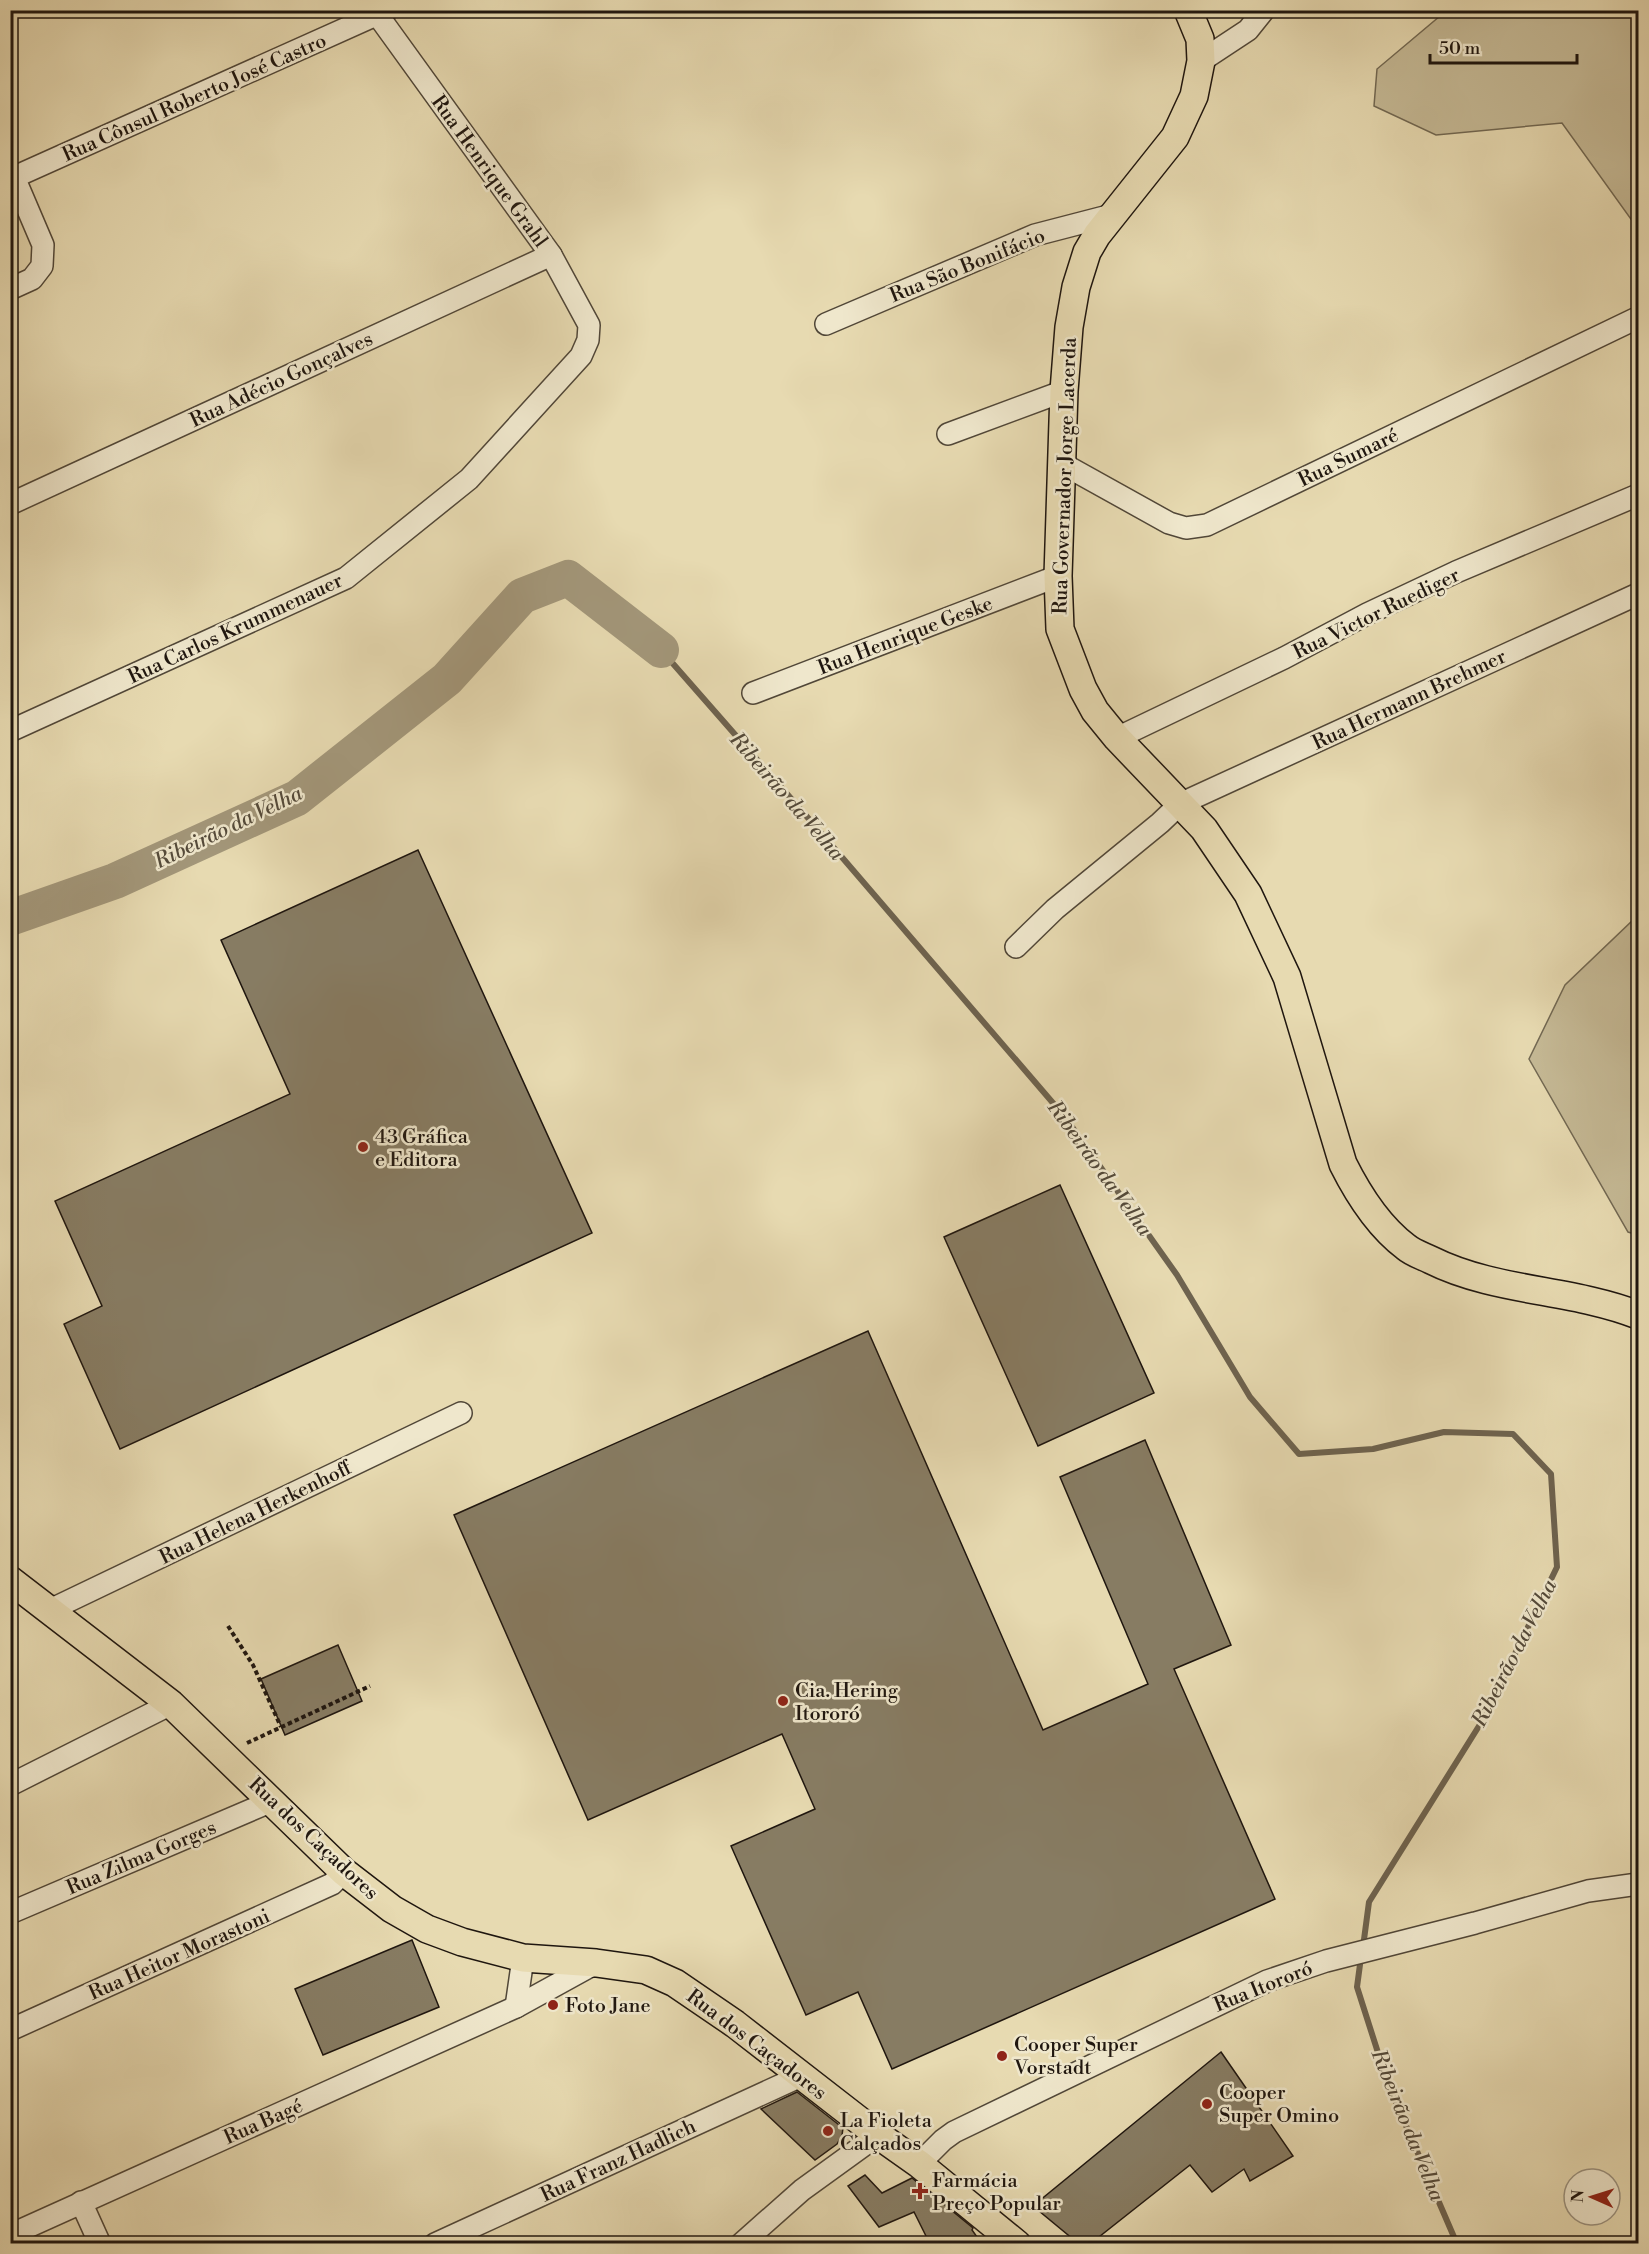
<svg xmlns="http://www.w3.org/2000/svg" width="1649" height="2254" viewBox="0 0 1649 2254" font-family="'Libre Bodoni',serif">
<rect width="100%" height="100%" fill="#e7dab1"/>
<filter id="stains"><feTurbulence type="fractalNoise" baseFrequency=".00333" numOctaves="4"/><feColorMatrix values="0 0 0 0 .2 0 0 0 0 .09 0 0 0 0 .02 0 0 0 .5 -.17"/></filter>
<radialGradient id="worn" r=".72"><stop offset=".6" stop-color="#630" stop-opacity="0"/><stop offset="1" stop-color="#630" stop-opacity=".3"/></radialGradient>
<g fill="#c5b995" stroke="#726852" stroke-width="1.5">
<polygon points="1446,11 1638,11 1638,229 1562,123 1436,135 1374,106 1377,69"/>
<polygon points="1638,909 1638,1235 1628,1232 1529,1059 1565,985 1635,918"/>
</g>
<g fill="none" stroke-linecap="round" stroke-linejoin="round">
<g stroke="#6e634f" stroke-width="6">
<polyline points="661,650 816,827 1065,1117 1177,1275 1250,1397 1299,1454 1373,1449 1444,1432 1513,1434 1551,1474 1557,1567 1484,1718 1369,1902 1363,1947"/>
<polyline points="1361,1957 1357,1987 1388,2084 1457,2244"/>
</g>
<polyline stroke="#a3977a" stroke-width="36" points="10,918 115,881 297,798 447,679 522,596 568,578 661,650"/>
</g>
<g fill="#877c63" stroke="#1f160f" stroke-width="1.5">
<polygon points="418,850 592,1233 120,1449 64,1324 102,1306 55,1201 290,1094 221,940"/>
<polygon points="1060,1185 1154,1393 1038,1446 944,1237"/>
<polygon points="868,1331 1043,1730 1148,1684 1060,1477 1145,1440 1231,1645 1174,1669 1275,1899 892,2069 858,1992 806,2015 731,1846 815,1809 782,1734 588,1820 454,1515"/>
<polygon points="338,1645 362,1701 285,1735 261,1679"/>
<polygon points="412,1940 439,2007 323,2055 295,1989"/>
<polygon points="1221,2052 1293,2156 1250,2181 1244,2169 1212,2192 1190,2165 1090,2244 1079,2244 1033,2206"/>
<polygon points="797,2092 843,2128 842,2135 837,2144 815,2160 761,2109"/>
<polygon points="865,2175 882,2193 912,2178 973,2228 972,2230 982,2244 930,2244 914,2212 879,2227 848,2186"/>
</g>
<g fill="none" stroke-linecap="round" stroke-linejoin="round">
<g stroke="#514738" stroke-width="24">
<g id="minor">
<polyline points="1201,61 1248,30 1264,10"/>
<polyline points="10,179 387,10"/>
<polyline points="10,289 32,279 42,266 43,245 14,177"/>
<polyline points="826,324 1035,235 1112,215"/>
<polyline points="948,434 1064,391"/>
<polyline points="1061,463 1169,523 1186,528 1207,525 1635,319"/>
<polyline points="10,504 551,255"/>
<polyline points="753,693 1058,576"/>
<polyline points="10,731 346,578 469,479 581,356 588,340 589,325 551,255 374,10"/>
<polyline points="1117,738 1284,658 1367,614 1456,572 1638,495"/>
<polyline points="1016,947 1055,909 1160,823 1180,804 1638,594"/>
<polyline points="50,1610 461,1413"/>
<polyline points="10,1785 171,1704"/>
<polyline points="10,1913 272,1801"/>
<polyline points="516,2007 523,1958"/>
<polyline points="10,2030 332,1884 344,1872"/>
<polyline points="919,2164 943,2140 954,2132 1267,1981 1326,1961 1475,1923 1588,1891 1638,1884"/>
<polyline points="81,2202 100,2244"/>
<polyline points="10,2235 516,2007 596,1963"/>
<polyline points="435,2244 801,2076"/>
<polyline points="741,2244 802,2190 878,2135"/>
</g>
</g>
<g stroke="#1f160f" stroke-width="30">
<g id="major">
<path d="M1188,10L1200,39L1201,61L1194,96L1175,137L1097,235L1087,252L1076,287L1069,327L1064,391L1058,576L1060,629L1083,689L1095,711L1117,738L1204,829L1248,894L1287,977L1343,1164C1358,1194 1378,1226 1406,1247C1413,1253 1423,1256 1431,1260C1495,1292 1572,1289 1638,1315"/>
<polyline points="10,1580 171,1704 344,1872 392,1909 427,1929 462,1942 523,1958 596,1963 646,1970 675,1983 735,2024 878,2135 919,2164 1017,2244"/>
</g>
</g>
<g stroke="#1f160f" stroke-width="4" stroke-dasharray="4.5 3" stroke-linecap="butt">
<polyline points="228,1626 253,1665 281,1727"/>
<polyline points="247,1743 370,1686"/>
</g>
<use href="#minor" stroke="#efe7cc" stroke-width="21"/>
<use href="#major" stroke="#e7dab1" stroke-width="27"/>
</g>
<g fill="#8f2418" stroke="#efe7cc" stroke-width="2">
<circle cx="363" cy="1147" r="6"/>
<circle cx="783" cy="1701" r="6"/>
<circle cx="553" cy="2005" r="6"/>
<circle cx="1002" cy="2056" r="6"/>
<circle cx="1207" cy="2104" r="6"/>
<circle cx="828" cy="2131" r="6"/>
<path d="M917 2182h6v6h6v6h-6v6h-6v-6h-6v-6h6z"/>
</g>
<g text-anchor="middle" stroke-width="5" stroke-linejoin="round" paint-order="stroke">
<g font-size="20" fill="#1f160f" stroke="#efe7cc">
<text transform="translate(194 97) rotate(-24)" y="7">Rua Cônsul Roberto José Castro</text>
<text transform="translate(490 171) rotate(54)" y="7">Rua Henrique Grahl</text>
<text transform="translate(967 265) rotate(-22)" y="7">Rua São Bonifácio</text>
<text transform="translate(281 379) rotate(-25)" y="7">Rua Adécio Gonçalves</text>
<text transform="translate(1348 457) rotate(-26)" y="7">Rua Sumaré</text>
<text transform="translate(1064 476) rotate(-88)" y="7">Rua Governador Jorge Lacerda</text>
<text transform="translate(1376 613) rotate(-26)" y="7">Rua Victor Ruediger</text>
<text transform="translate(235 628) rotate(-25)" y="7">Rua Carlos Krummenauer</text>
<text transform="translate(905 635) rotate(-21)" y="7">Rua Henrique Geske</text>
<text transform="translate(1409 699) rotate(-25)" y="7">Rua Hermann Brehmer</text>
<text transform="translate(255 1512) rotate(-26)" y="7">Rua Helena Herkenhoff</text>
<text transform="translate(314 1838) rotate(43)" y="7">Rua dos Caçadores</text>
<text transform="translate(141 1857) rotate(-23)" y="7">Rua Zilma Gorges</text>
<text transform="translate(179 1954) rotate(-24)" y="7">Rua Heitor Morastoni</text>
<text transform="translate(1263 1986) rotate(-22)" y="7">Rua Itororó</text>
<text transform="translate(757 2044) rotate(37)" y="7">Rua dos Caçadores</text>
<text transform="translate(263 2121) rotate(-24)" y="7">Rua Bagé</text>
<text transform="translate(618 2160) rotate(-25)" y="7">Rua Franz Hadlich</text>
</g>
<g font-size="20" fill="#1f160f" stroke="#efe7cc" text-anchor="start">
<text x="375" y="1143">43 Gráfica<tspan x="375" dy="23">e Editora</tspan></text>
<text x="795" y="1697">Cia. Hering<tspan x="795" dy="23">Itororó</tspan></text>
<text x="565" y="2012">Foto Jane</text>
<text x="1014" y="2051">Cooper Super<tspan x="1014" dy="23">Vorstadt</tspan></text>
<text x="1219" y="2099">Cooper<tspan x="1219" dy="23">Super Omino</tspan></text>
<text x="840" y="2127">La Fioleta<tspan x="840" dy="23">Calçados</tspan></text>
<text x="932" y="2187">Farmácia<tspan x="932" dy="23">Preço Popular</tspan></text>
</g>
<g font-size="21" font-style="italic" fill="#544a3a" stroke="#efe7cc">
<text transform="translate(787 796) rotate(49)" y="7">Ribeirão da Velha</text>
<text transform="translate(228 827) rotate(-26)" y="7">Ribeirão da Velha</text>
<text transform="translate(1100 1168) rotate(54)" y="7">Ribeirão da Velha</text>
<text transform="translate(1514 1653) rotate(-63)" y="7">Ribeirão da Velha</text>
<text transform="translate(1408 2125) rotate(68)" y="7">Ribeirão da Velha</text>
</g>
</g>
<rect width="1649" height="2254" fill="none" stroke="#e7dab1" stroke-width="36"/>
<rect x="12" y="12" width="1625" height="2230" fill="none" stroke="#1f160f" stroke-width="3"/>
<rect x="18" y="18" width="1613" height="2218" fill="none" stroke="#1f160f" stroke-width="1.5"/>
<g transform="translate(1592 2197) rotate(273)"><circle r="28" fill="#efe7cc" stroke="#9c9380" stroke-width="1.5"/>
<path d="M0-4.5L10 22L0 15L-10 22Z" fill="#8f2418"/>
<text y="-9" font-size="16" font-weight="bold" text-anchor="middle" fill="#1f160f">N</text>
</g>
<path d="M1430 54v9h147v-9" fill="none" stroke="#1f160f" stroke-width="3"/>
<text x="1439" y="54" font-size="18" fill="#1f160f" stroke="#efe7cc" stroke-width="4.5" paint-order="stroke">50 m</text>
<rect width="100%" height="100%" filter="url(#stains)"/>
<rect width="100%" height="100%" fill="url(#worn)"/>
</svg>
